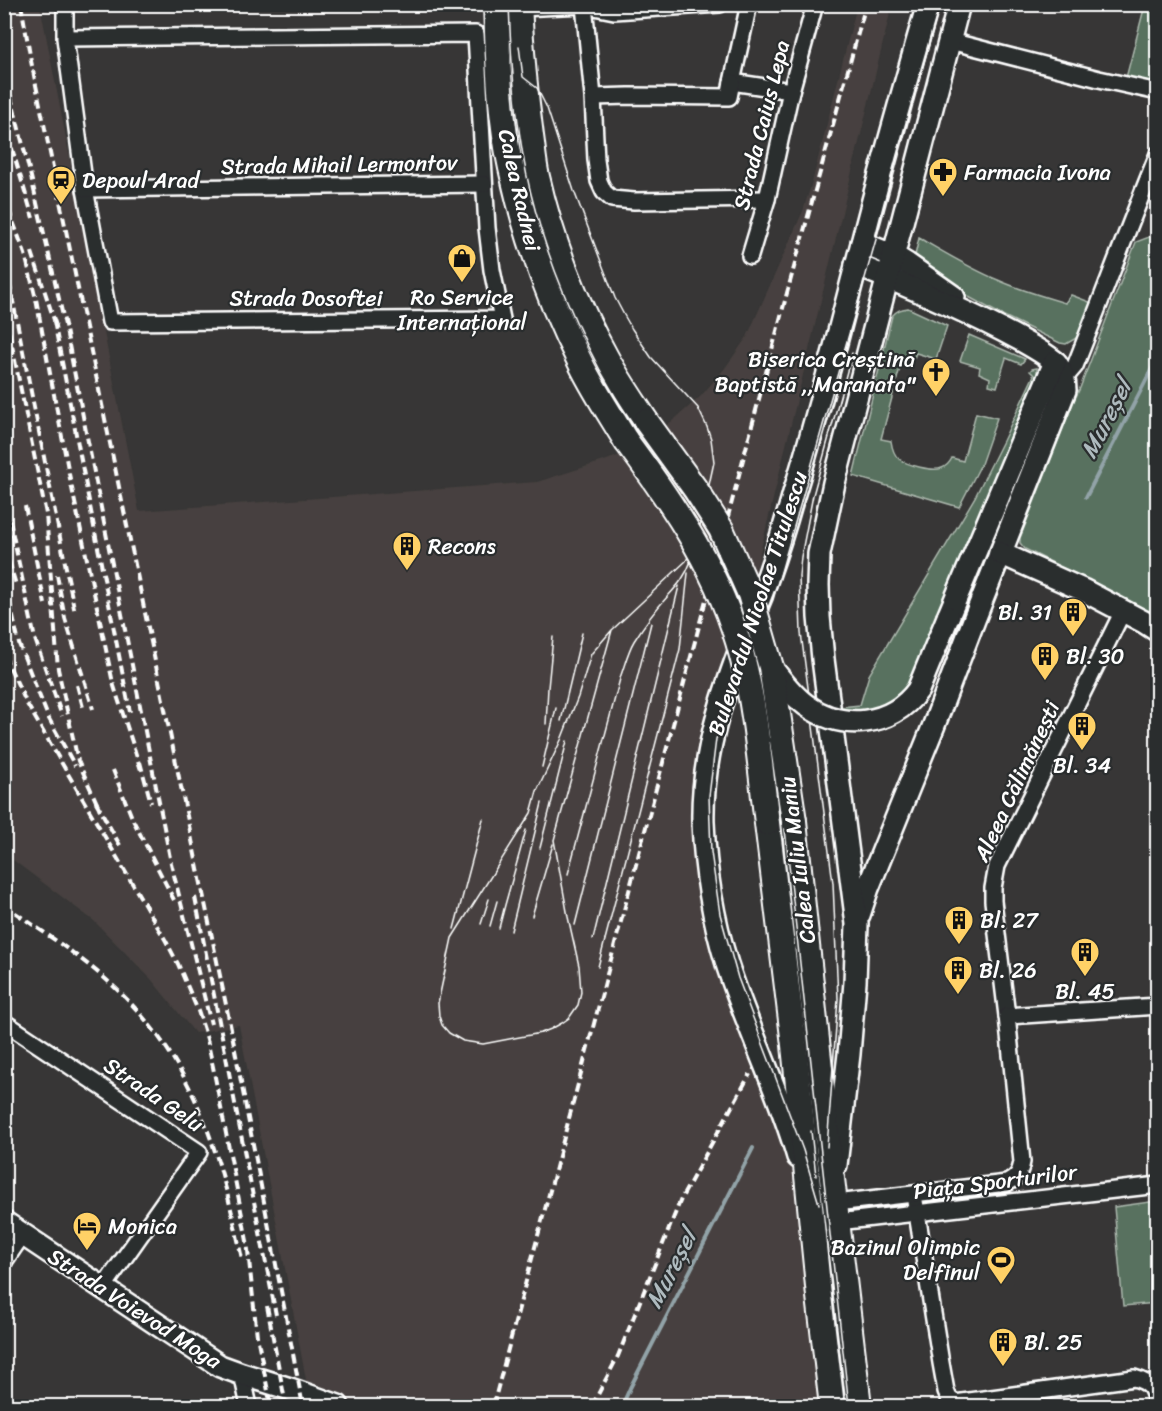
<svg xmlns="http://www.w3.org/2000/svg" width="1162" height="1411" viewBox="0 0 1162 1411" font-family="Sriracha,sans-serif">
<rect width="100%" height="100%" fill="#373636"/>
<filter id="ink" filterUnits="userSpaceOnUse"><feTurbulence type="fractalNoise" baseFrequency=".0167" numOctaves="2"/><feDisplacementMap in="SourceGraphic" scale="12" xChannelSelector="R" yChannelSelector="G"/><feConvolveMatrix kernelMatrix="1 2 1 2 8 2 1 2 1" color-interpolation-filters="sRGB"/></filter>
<g filter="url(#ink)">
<polygon fill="#47413f" points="5,5 40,5 139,511 537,482 604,461 626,453 644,443 676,418 701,396 725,368 747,337 803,211 813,179 857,5 892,5 755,574 716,687 698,841 793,1151 818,1406 311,1406 239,1025 195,1033 151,979 94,921 5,854"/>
<g fill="#58715e" stroke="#acb8ae" stroke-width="1.5">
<polygon points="1145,5 1157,5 1157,87 1126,78"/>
<polygon points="1157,234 1157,618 1150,612 1137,605 1025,549 1020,543 1020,538 1073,403 1080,388 1136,242"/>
<path d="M919,238C945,253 971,269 998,280C1020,290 1043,296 1065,303L1071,295L1092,303L1078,337L1066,344L1060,343L1000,314L956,290L914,260Z"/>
<path d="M908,308L947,326L936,359L916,353L914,358L909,357L908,362L902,360L881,439L891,441C892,448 894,455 899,459C907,465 933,472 942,468C947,466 950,462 952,458L963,461L976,413L997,418L981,464L959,507L853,476L892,316C897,310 901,309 908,308Z"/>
<polygon points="969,335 1025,359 1021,364 1006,358 997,387 989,385 990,378 979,373 980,367 960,361"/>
<polygon points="1037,368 1037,378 911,684 895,703 867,712 843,712 841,707 860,705 869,675 975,497 1003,441 1034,375 1030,371 1032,369"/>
<polygon points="1157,1201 1157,1303 1123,1306 1114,1207"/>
</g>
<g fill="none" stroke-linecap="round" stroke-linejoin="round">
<g stroke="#92a3a8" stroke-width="4">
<polyline points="1086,497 1158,357"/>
<polyline points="622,1406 630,1388 753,1148"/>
</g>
<g stroke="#fff" stroke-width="20">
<g id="street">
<polyline points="65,4 65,38 85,189 110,322 502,319 492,270 487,228 476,34 65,38"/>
<polyline points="749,4 732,82 791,91"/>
<polyline points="584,5 593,97 596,160 599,181 604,192 612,199 634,201 767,199"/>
<polyline points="520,8 584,5 614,11 720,4"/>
<polyline points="950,41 1099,79 1158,92"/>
<polyline points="593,97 629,96 729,97 732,82"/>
<polyline points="85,189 484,184"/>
<polyline points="750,256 767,199 791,91 815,4"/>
<path d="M1064,376L1069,373L1075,366C1103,296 1129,225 1158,154"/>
<polyline points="1007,1016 993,901 993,888 997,866 1123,611"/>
<polyline points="4,1022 199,1152 103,1288"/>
<path d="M914,1195L941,1363L946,1391L949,1398L955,1403L1134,1378C1152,1383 1154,1390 1156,1406"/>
<path d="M836,1203L1007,1183C1017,1178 1020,1173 1022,1162L1007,1016L1158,1006"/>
<polyline points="838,1222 1158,1185"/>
<polyline points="4,1262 23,1234"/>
<polyline points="242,1374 249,1406"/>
</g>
</g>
<g stroke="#fff" stroke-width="26">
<g id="secondary">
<polyline points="862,243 894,256 907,264 954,297"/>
<path d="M856,265C911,287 967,311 1019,339C1031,346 1047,354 1057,364C1063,372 1065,380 1065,390L974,620L934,725L868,888L859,915"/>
<polyline points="1000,553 1083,590 1144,622 1158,631"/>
<polyline points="948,617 1055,362"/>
<path d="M798,1157C779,1091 748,1029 727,964C713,919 705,869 703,822C701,736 737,658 767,579C777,551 786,522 794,493C820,410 840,326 862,243C882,163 905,84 928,4"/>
<polyline points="836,1165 849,1054 855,982 857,924 823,659 819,617 818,585 819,554 834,483 959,4"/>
<polyline points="4,1222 220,1366 242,1374 290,1389 338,1406"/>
</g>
</g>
<g stroke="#fff" stroke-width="28">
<g id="primary">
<path d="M496,4C498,59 499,114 511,168C526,237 550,304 582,366C595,392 611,416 626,441"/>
<path d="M519,4C521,49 525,92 531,136C533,150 534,164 537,177C551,239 576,304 607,359C619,381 633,401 646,421"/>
<polyline points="794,821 828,1145 859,1406"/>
<polyline points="767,823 794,1045 819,1296 832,1406"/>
</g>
</g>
<use href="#street" stroke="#2a2d2e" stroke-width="15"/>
<use href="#secondary" stroke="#2a2d2e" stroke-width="21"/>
<use href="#primary" stroke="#2a2d2e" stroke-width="24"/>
<g stroke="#fff" stroke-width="1.5">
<path d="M509,4C511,68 516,133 531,194C547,259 578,334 612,391C636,432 666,468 691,507C719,548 739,593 754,640C763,668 767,697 771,726C781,787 787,848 794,909C813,1075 831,1241 849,1406"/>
<polyline points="519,46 523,77 537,88 547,108 574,191 615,298 624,315 632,329 651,357 698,408 707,427 711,439 714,462 700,526"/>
<polyline points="612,630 554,840 568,917 579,966 581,992 578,1005 569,1018 562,1023 551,1029 541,1033 483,1044 463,1041 449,1033 442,1025 439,1016 438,1003 452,938 531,813 537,791 561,740 578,697 591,654 612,630 686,561 698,536"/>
<polyline points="561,721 582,633"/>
<polyline points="546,724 548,688 553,637"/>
<polyline points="542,767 556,708"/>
<polyline points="540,848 567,741"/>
<path d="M568,874L621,675C625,664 628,651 634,641C644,625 656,609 668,596C678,585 686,576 691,561"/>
<polyline points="532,916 553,844"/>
<polyline points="481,924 489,899"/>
<polyline points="575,925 651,623"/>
<polyline points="490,926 497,901"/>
<polyline points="499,928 505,905 526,830"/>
<polyline points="454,929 483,819"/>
<polyline points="511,931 542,803"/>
<polyline points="593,939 679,586"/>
<polyline points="598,967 680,649 688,573"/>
<polyline points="811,1131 816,1176"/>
<polyline points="827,1147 838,999 833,883 801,633 799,576 801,557 813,495 852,353"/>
<polyline points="819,1204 803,1150 738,978 720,914 711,852 709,796 716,739 773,600 881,222 940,4"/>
</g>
<g stroke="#fff" stroke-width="4" stroke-dasharray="9 4.5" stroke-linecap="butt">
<polyline points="21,4 31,61 231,1029 303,1406"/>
<polyline points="4,69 31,177 65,325 171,863 211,1024"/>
<polyline points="4,122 33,218"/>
<polyline points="4,197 25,254 36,299 69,474 113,683 141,770"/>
<polyline points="32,252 56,326"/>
<polyline points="4,256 75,613"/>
<polyline points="4,306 46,514 58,669 78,761 100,810"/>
<polyline points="54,321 130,712"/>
<polyline points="25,506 45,604"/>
<polyline points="7,507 35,639 62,716"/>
<polyline points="9,561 16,585"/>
<polyline points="57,575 65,618 93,709"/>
<polyline points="4,576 19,644 48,717 75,766"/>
<polyline points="4,655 27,704 166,941 178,964 198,1011 207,1039 213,1067 247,1241 257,1336 271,1406"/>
<polyline points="77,685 84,711"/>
<polyline points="140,762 151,803"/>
<polyline points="113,770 133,820 174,900"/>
<polyline points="96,802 122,849"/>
<polyline points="195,897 276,1315"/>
<path d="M4,905C40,930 78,954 111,984C195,1060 220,1153 242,1259"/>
<polyline points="267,1306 286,1406"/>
<polyline points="493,1406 787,293 866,4"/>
<polyline points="592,1406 618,1356 681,1199 750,1074"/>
</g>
<g stroke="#fff" stroke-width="26" stroke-linecap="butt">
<path id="secondary-bridge" d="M771,667C782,681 792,695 806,705C842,731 891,727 918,690L948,617"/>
</g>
<g stroke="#fff" stroke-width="28" stroke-linecap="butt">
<g id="primary-bridge">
<polyline points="646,421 696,490 721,529 750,594 771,667 794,821"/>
<path d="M626,441C675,507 721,574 742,656C756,710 760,767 767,823"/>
</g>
</g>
<use href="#secondary-bridge" stroke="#2a2d2e" stroke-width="21"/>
<use href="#primary-bridge" stroke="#2a2d2e" stroke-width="24"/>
</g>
</g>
<defs>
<g id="pharmacy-pin" transform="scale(1.5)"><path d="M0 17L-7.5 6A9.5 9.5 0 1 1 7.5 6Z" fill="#ffd166" stroke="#2a2d2e"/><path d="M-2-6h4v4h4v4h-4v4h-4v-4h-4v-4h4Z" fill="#111"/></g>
<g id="station-pin" transform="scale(1.5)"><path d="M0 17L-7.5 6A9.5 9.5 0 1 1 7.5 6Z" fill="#ffd166" stroke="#2a2d2e"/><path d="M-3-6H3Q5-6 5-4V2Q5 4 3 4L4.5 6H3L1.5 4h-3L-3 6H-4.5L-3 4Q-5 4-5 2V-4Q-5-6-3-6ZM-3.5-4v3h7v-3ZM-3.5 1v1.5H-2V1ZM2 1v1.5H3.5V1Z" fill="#111"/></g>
<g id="shop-pin" transform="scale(1.5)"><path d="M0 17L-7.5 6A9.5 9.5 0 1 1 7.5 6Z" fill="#ffd166" stroke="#2a2d2e"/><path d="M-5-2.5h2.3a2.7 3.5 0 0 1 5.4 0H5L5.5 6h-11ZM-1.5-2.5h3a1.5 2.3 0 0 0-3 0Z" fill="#111"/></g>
<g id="church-pin" transform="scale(1.5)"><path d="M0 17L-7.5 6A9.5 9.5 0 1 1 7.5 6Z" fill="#ffd166" stroke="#2a2d2e"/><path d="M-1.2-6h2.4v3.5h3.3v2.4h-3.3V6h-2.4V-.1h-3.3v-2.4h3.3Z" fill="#111"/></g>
<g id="building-pin" transform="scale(1.5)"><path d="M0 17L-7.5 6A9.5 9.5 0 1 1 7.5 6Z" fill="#ffd166" stroke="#2a2d2e"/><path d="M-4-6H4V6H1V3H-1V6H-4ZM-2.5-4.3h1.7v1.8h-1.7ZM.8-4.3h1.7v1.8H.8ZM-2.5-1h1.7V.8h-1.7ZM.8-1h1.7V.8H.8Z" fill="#111"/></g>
<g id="hotel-pin" transform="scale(1.5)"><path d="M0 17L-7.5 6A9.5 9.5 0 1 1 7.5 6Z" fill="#ffd166" stroke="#2a2d2e"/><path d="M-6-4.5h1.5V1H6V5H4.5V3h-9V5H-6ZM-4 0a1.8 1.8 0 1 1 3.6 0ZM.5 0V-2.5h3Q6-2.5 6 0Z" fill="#111"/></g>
<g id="stadium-pin" transform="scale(1.5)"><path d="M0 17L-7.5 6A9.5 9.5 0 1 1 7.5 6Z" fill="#ffd166" stroke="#2a2d2e"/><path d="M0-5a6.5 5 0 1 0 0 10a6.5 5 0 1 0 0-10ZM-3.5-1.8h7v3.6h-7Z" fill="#111"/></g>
</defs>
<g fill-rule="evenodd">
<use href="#pharmacy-pin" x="943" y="172"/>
<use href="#station-pin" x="61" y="180"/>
<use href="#shop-pin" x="462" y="258"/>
<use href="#church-pin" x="936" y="372"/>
<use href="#building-pin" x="407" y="546"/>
<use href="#building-pin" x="1073" y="612"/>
<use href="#building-pin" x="1045" y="656"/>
<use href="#building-pin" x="1082" y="726"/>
<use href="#building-pin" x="959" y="920"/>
<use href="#building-pin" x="1085" y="952"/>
<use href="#building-pin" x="958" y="970"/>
<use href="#hotel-pin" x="87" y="1226"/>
<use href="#stadium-pin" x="1001" y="1260"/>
<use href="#building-pin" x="1003" y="1342"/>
</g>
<g text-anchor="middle" stroke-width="4.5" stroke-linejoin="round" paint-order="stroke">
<g font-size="22" fill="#fff" stroke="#2a2d2e">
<text transform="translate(761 125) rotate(-76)" y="8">Strada Caius Lepa</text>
<text transform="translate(339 164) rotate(-1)" y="8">Strada Mihail Lermontov</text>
<text transform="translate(520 190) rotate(77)" y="8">Calea Radnei</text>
<text x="306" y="306">Strada Dosoftei</text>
<text transform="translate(757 603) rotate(-72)" y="8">Bulevardul Nicolae Titulescu</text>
<text transform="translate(1016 781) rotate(-65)" y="8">Aleea Călimănești</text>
<text transform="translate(797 860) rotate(-97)" y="8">Calea Iuliu Maniu</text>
<text transform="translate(154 1094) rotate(34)" y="8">Strada Gelu</text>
<text transform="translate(995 1181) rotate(-7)" y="8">Piața Sporturilor</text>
<text transform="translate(135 1308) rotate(33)" y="8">Strada Voievod Moga</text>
</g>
<g font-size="22" fill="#fff" stroke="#2a2d2e" text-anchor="start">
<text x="964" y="180">Farmacia Ivona</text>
<text x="82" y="188">Depoul Arad</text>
<text x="462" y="305" text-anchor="middle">Ro Service<tspan x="462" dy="25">Internațional</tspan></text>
<text x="915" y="367" text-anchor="end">Biserica Creștină<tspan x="915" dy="25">Baptistă ,,Maranata"</tspan></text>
<text x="428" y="554">Recons</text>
<text x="1052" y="620" text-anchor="end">Bl. 31</text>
<text x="1066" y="664">Bl. 30</text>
<text x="1082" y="773" text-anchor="middle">Bl. 34</text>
<text x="980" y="928">Bl. 27</text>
<text x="979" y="978">Bl. 26</text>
<text x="1085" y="999" text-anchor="middle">Bl. 45</text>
<text x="108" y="1234">Monica</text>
<text x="980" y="1255" text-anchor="end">Bazinul Olimpic<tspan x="980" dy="25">Delfinul</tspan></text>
<text x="1024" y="1350">Bl. 25</text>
</g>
<g font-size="24" font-style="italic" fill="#aebabe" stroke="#2a2d2e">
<text transform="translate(1106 419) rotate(-63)" y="8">Mureșel</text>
<text transform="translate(671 1269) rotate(-63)" y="8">Mureșel</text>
</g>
</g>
<rect width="1162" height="1411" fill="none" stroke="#2a2d2e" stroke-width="24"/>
<rect x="12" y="12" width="1138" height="1387" fill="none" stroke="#fff" stroke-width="2" filter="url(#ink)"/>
</svg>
